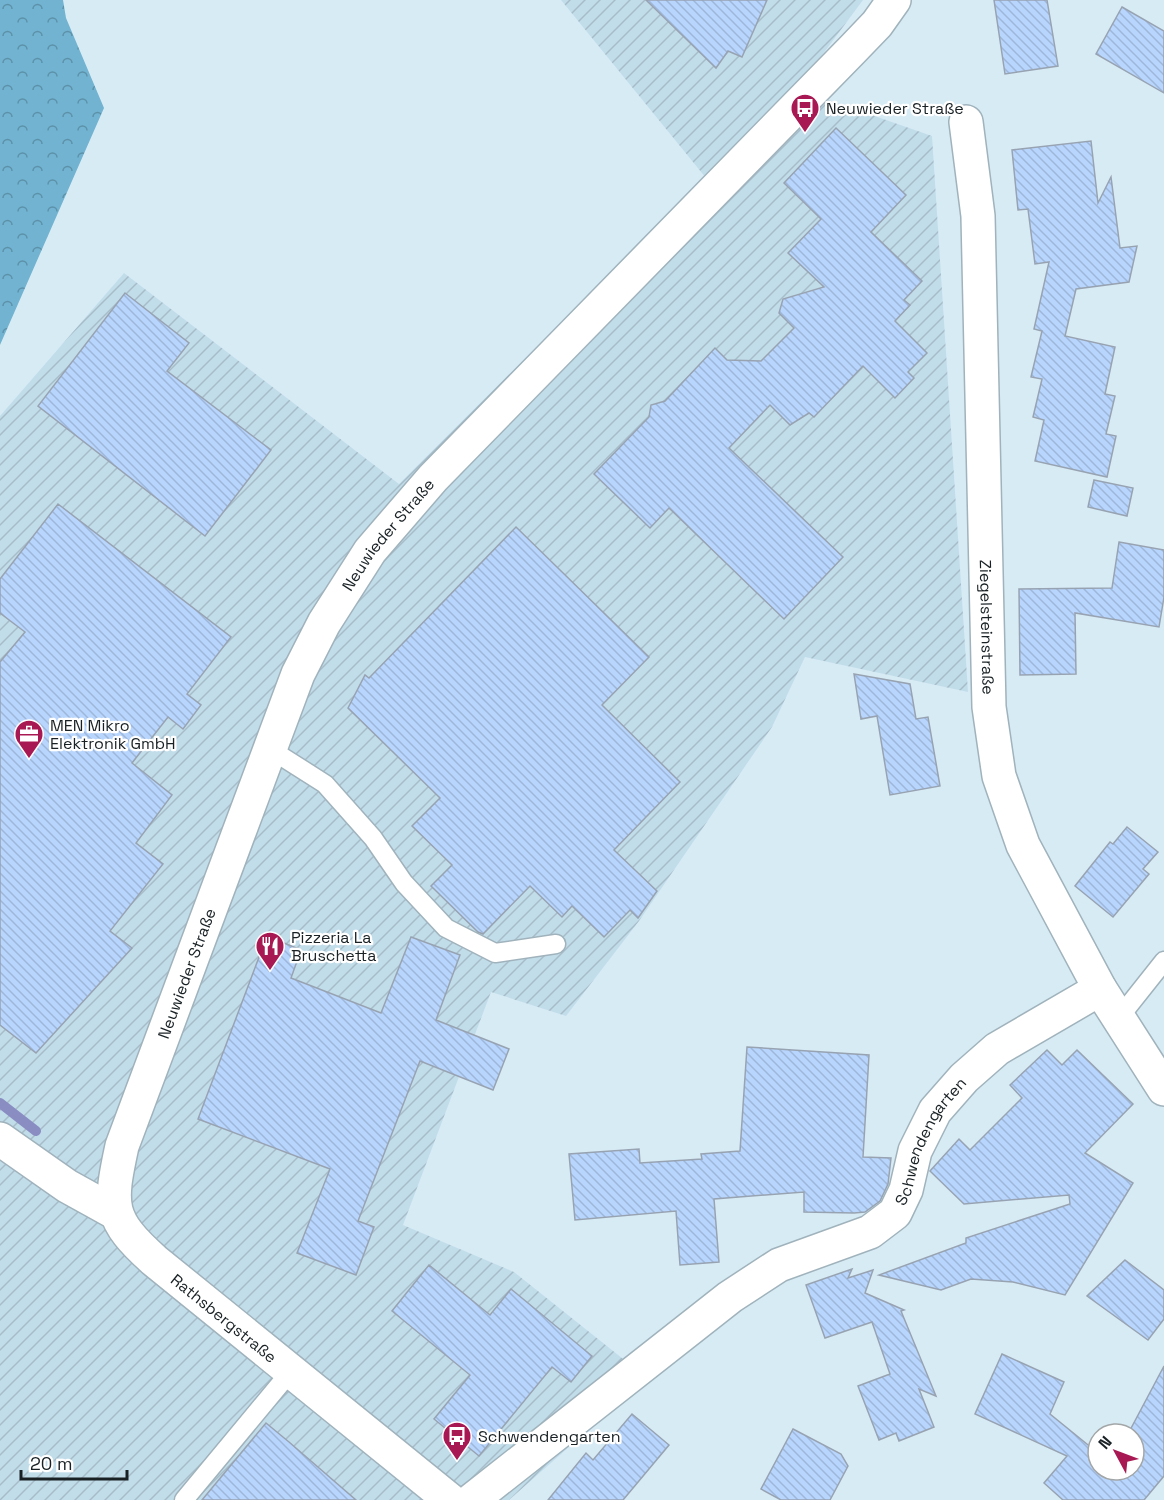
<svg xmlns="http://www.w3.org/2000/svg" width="1164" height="1500" viewBox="0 0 1164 1500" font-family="'Space Grotesk',sans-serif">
<defs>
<pattern id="industrial-furrows" width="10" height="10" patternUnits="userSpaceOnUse" patternTransform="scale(1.5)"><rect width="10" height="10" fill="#c2ddea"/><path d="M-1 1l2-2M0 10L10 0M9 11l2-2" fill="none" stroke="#a6bdc9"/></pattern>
<pattern id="forest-crowns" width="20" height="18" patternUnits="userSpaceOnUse" patternTransform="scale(1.5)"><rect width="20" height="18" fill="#71b3d0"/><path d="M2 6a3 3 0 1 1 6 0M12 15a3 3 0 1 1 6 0" fill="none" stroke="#5c91a9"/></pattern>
<pattern id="building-back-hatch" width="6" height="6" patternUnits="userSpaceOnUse" patternTransform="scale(1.5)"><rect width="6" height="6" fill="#b8d6fd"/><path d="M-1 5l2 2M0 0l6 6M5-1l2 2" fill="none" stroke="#9eb7d9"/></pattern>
</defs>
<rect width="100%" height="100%" fill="#d7ebf5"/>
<polygon fill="url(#industrial-furrows)" points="561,0 863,0 797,89 932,136 968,692 805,657 772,727 639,921 566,1016 491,992 403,1225 514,1272 647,1378 509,1500 0,1500 0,416 124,273 399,484 706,178"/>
<polygon fill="url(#forest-crowns)" points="0,0 63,0 66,18 104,108 0,345"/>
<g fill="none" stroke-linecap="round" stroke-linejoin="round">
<polyline stroke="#8a8dc2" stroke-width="10" points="0,1103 36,1131"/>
</g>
<g fill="url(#building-back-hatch)" stroke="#98a3b2" stroke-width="1.5">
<polygon points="646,0 767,0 742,57 728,51 716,68"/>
<polygon points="994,0 1047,0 1058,66 1005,74"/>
<polygon points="1122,7 1164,31 1164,93 1096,54"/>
<polygon points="836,128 906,195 871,232 922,281 904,300 910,305 895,321 927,353 908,372 914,378 895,398 863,366 814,417 809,413 790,425 770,405 729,448 843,557 784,619 669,508 650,528 594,474 649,417 651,405 665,401 715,348 727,360 761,361 794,328 779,313 783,299 824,287 788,253 821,219 784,183"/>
<polygon points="1091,141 1098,203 1111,177 1120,248 1137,246 1129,282 1076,289 1065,336 1115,347 1105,394 1115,396 1106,434 1116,436 1107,477 1035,461 1044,420 1033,417 1042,379 1031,377 1042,331 1034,329 1049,262 1035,264 1028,209 1018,210 1012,150"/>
<polygon points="125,293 189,343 167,371 271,450 205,536 38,406"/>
<polygon points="1094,480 1133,488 1127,516 1088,507"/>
<polygon points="58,504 231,637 187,694 201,705 183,729 168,717 132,763 172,795 136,843 163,864 110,931 132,948 36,1053 0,1025 0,662 25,632 0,613 0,579"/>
<polygon points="516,527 649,657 602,705 680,782 614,850 657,891 638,918 630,910 604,937 572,906 562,917 530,886 483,934 478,932 431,886 452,865 412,826 440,798 348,708 365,675 369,678"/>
<polygon points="1119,542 1164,550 1164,597 1159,627 1075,613 1076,674 1020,675 1019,589 1112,588"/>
<polygon points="854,674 910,684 916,719 928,717 940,786 890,795 877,716 861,719"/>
<polygon points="1127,827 1158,852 1143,869 1149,874 1113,917 1075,886 1110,842 1113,844"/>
<polygon points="267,936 301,950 291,978 381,1013 411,937 460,955 436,1020 509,1049 493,1090 420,1061 358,1221 374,1227 356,1275 297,1253 330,1169 198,1119"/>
<polygon points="747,1047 869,1055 863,1157 891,1158 888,1184 880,1201 865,1212 854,1213 804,1212 804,1192 714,1199 719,1262 680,1265 676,1211 575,1220 569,1154 639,1149 640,1163 702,1159 701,1154 740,1151"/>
<polygon points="1047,1050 1062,1065 1077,1050 1133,1104 1085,1153 1133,1183 1065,1295 1013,1282 971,1279 941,1290 879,1275 966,1243 966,1238 1070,1204 1069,1195 964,1204 930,1171 959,1139 970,1150 1022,1098 1010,1085"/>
<polygon points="1125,1260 1164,1290 1164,1319 1148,1340 1087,1296"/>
<polygon points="429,1265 490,1315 511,1289 592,1356 571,1382 552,1367 479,1456 434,1419 470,1375 392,1311"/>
<polygon points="852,1269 848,1278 873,1270 865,1293 904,1310 901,1311 936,1396 919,1389 934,1427 899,1441 896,1433 879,1440 858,1386 890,1374 872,1322 825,1338 806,1285"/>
<polygon points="1002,1354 1064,1382 1050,1414 1098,1453 1098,1470 1134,1470 1134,1434 1128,1434 1164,1366 1164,1476 1144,1500 1063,1500 1044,1483 1067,1456 975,1414"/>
<polygon points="632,1414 669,1445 623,1500 548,1500 586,1453 593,1460"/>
<polygon points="266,1423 289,1442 356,1500 202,1500"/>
<polygon points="793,1429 841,1454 848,1466 830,1500 781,1500 761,1489"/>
</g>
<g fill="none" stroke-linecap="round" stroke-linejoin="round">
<g stroke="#a0b3bc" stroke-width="21">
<g id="lane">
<polyline points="270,749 325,784 373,838 404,883 446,928 495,953 556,944"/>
<polyline points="1118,1019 1164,961"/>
<polyline points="184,1500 291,1371"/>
</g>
</g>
<g stroke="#a0b3bc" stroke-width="36">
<g id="street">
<path id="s1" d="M966,122L978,216L989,707L999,776L1023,845L1100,989L1164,1089"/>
<polyline points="0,1139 67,1186 114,1212"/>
<path id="s2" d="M472,1500L730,1297L779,1265L870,1232L895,1213L906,1190L915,1151L935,1111L964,1078L997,1049L1100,989"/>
</g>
</g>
<g stroke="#a0b3bc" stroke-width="36">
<g id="secondary">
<path id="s3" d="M450,1500L155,1261C108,1219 109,1206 122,1146L298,674L324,623L370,551L433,478L853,49L877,24L894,0"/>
</g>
</g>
<use href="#lane" stroke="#fff" stroke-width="18"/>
<use href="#street" stroke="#fff" stroke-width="33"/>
<use href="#secondary" stroke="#fff" stroke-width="33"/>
</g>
<defs>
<g id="bus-pin" transform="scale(1.5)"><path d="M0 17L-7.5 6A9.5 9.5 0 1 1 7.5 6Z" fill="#a81853" stroke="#fff"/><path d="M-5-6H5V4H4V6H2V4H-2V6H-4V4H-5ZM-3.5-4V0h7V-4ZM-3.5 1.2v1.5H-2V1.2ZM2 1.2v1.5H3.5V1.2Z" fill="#fff"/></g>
<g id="office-pin" transform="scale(1.5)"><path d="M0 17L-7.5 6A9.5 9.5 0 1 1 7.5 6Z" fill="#a81853" stroke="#fff"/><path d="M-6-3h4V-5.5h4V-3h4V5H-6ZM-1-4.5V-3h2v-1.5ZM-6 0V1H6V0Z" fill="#fff"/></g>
<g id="restaurant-pin" transform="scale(1.5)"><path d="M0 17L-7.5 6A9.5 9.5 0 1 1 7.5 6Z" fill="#a81853" stroke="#fff"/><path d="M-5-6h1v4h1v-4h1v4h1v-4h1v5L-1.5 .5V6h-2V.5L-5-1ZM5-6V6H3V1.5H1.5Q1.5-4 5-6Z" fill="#fff"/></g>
</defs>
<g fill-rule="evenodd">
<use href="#bus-pin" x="805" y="108"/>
<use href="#office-pin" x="29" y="734"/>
<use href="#restaurant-pin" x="270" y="946"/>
<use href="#bus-pin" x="457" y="1436"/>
</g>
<g text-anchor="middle" stroke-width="4.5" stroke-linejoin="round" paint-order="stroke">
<g font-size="16" fill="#192124" stroke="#fff" text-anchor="start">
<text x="826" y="114">Neuwieder Straße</text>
<text x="50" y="731">MEN Mikro<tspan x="50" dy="18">Elektronik GmbH</tspan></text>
<text x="291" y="943">Pizzeria La<tspan x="291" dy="18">Bruschetta</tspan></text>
<text x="478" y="1442">Schwendengarten</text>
</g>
<g font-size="16" fill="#192124" stroke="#fff">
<text dy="6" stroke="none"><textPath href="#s3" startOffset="1180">Neuwieder Straße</textPath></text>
<text dy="6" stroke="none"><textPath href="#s1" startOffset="506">Ziegelsteinstraße</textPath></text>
<text dy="6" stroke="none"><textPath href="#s3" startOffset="694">Neuwieder Straße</textPath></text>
<text dy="6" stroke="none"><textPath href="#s2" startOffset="596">Schwendengarten</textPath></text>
<text transform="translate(224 1318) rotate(39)" y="6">Rathsbergstraße</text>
</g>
</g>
<g transform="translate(1116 1452) rotate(311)"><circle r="28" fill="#ffffff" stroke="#a3a6a7" stroke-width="1.5"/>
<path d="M0-4.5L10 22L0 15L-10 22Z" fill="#a81853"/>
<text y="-9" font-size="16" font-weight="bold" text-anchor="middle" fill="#192124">N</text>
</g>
<path d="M21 1470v9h106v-9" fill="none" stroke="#192124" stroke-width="3"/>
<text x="30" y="1470" font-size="18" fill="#192124" stroke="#ffffff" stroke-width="4.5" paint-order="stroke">20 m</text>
</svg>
